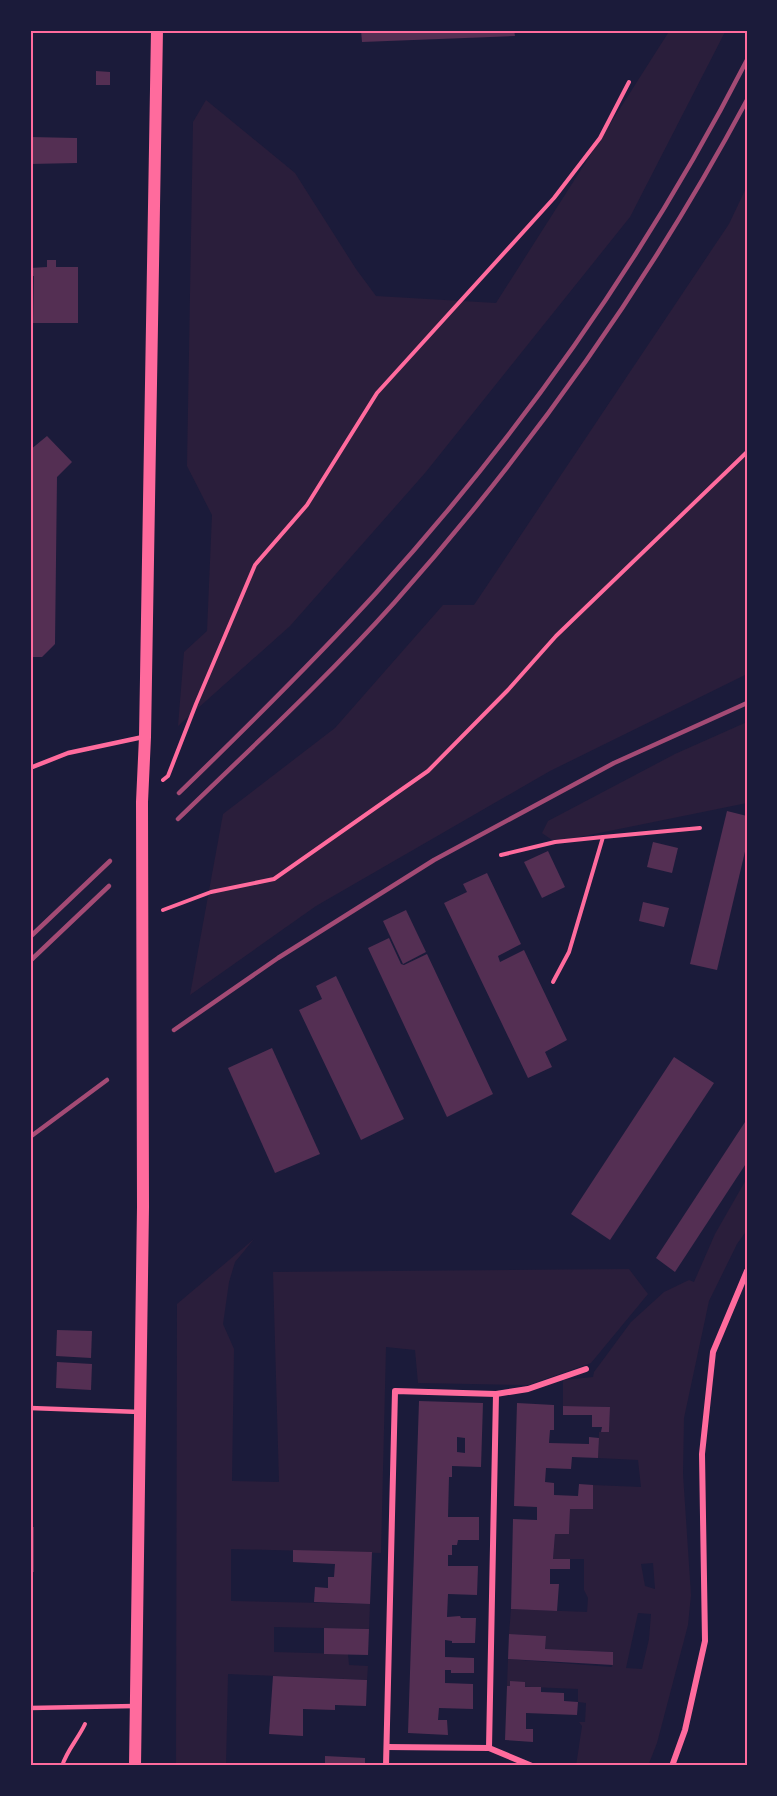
<svg xmlns="http://www.w3.org/2000/svg" width="777" height="1796" viewBox="0 0 777 1796" font-family="Roboto,sans-serif">
<rect width="100%" height="100%" fill="#1b1b3a"/>
<g fill="#2a1e3b" fill-rule="evenodd">
<polygon points="670,30 726,30 630,217 425,473 290,626 178,726 184,652 207,631 212,515 187,466 193,122 206,100 295,173 356,269 376,296 496,303"/>
<polygon points="747,186 747,674 550,771 316,906 190,995 223,814 335,728 443,605 474,605 729,224"/>
<polygon points="747,722 747,803 555,842 542,833 548,821 675,754"/>
<path d="M747,1178V1230L737,1244L709,1301L684,1418L683,1474L691,1595L688,1625L657,1743L648,1766H576L582,1726L579,1722H585L586,1703L578,1702V1689L507,1686L508,1659L612,1667L613,1652L545,1649V1636L509,1634L511,1609L587,1612L588,1598L584,1590V1559H553L555,1534H569L570,1509H593V1485L641,1487L638,1460L598,1458L599,1432H609L610,1407L563,1406V1380L593,1377L594,1372L631,1322L664,1292L689,1280L694,1282L715,1234ZM653,1563L655,1589L645,1586L641,1564ZM638,1613L651,1614L649,1639L642,1669L626,1668Z"/>
<polygon points="254,1239 235,1262 229,1282 223,1324 234,1349 232,1481 279,1482 273,1272 629,1269 648,1294 591,1363 528,1385 418,1383 415,1350 386,1347 381,1553 231,1549 231,1601 370,1604 369,1629 274,1627 274,1652 348,1654 349,1665 368,1666 367,1680 228,1674 226,1766 176,1766 177,1304"/>
</g>
<g fill="#542f53" fill-rule="evenodd">
<polygon points="361,30 514,30 515,36 362,42"/>
<polygon points="96,71 110,72 110,85 96,85"/>
<polygon points="30,137 77,138 77,163 30,164"/>
<polygon points="47,260 56,260 56,267 78,267 78,323 33,323 34,276 30,276 30,268 47,267"/>
<polygon points="47,436 72,462 57,477 55,644 42,657 30,657 30,450"/>
<polygon points="727,811 747,816 747,843 717,970 690,964"/>
<polygon points="653,842 678,848 672,873 647,867"/>
<polygon points="548,851 565,887 542,898 524,862"/>
<polygon points="487,873 521,944 498,956 500,962 524,950 567,1040 545,1052 552,1067 528,1078 444,903 467,892 463,884"/>
<polygon points="643,902 669,908 664,927 639,921"/>
<polygon points="406,910 426,952 403,964 383,921"/>
<polygon points="389,938 401,964 404,965 427,954 493,1094 447,1117 368,948"/>
<polygon points="336,976 404,1119 361,1140 299,1010 322,999 316,986"/>
<polygon points="272,1048 320,1154 275,1173 228,1068"/>
<polygon points="674,1057 714,1083 610,1240 571,1214"/>
<polygon points="747,1119 747,1162 675,1272 656,1258"/>
<polygon points="57,1330 92,1331 91,1358 56,1356"/>
<polygon points="57,1362 92,1364 91,1390 56,1388"/>
<path d="M419,1401L483,1403L481,1467L452,1466V1477H449L448,1517H479V1540H458L457,1545H452V1555H448V1566H478L477,1595L448,1594L447,1617L460,1616L461,1618H476L475,1643H452V1641L445,1640V1657L474,1658V1673H451V1670H445V1683L473,1684V1709L439,1708L438,1720H447L448,1735L408,1733ZM457,1437L465,1438V1453L457,1452Z"/>
<polygon points="517,1403 554,1405 554,1430 550,1430 549,1443 589,1444 589,1437 599,1438 598,1458 572,1457 571,1469 546,1468 545,1482 554,1483 554,1495 578,1496 579,1484 593,1485 593,1509 570,1509 569,1534 555,1534 553,1559 570,1559 570,1569 550,1569 550,1584 559,1584 557,1611 511,1609 513,1519 537,1520 537,1507 514,1506"/>
<polygon points="563,1406 610,1407 609,1432 601,1432 602,1427 592,1427 592,1415 563,1415"/>
<rect x="30" y="1527" width="4" height="45"/>
<polygon points="293,1550 372,1552 370,1604 314,1602 315,1587 328,1588 328,1577 334,1577 335,1564 293,1562"/>
<polygon points="324,1628 369,1629 368,1655 324,1654"/>
<polygon points="509,1634 546,1636 545,1649 613,1652 613,1665 508,1659"/>
<polygon points="273,1676 367,1680 366,1706 335,1705 335,1710 303,1709 303,1736 269,1734"/>
<polygon points="510,1681 525,1682 525,1687 541,1687 541,1692 564,1693 564,1701 578,1702 577,1715 526,1713 526,1729 533,1729 533,1742 505,1740 507,1686 510,1686"/>
<polygon points="325,1756 365,1758 365,1766 325,1766"/>
</g>
<g fill="none" stroke-linecap="round" stroke-linejoin="round">
<g stroke="#ff6b9d" stroke-width="4">
<polyline points="163,780 168,776 196,704 255,565 307,505 377,393 554,198 600,138 629,82"/>
<polyline points="501,855 555,842 603,837"/>
<polyline points="163,910 211,892 274,879 428,771 508,690 556,636 747,452"/>
<polyline points="553,982 569,952 603,837 700,828"/>
<path d="M62,1766C67,1750 78,1739 85,1724"/>
</g>
<g stroke="#ff6b9d" stroke-width="4.5">
<polyline points="30,768 68,753 143,737"/>
<polyline points="30,1408 140,1412"/>
<polyline points="30,1708 135,1706"/>
</g>
<g stroke="#ff6b9d" stroke-width="6">
<polyline points="387,1747 489,1748 532,1766"/>
<polyline points="489,1748 496,1394"/>
<polyline points="386,1766 395,1391 496,1394 528,1389 586,1369"/>
<polyline points="672,1766 685,1730 705,1641 702,1454 713,1352 747,1271"/>
</g>
<polyline stroke="#ff6b9d" stroke-width="12" points="135,1766 143,1207 142,802 145,737 157,30"/>
<g stroke="#a44b75" stroke-width="4.5">
<path d="M179,793C246,728 313,662 376,593C521,433 648,253 747,60"/>
<path d="M178,819C251,748 326,679 394,603C530,450 650,281 747,100"/>
<polyline points="30,937 110,861"/>
<polyline points="30,961 109,886"/>
<polyline points="174,1030 278,958 434,860 614,763 747,703"/>
<polyline points="30,1137 107,1080"/>
</g>
</g>
<rect width="777" height="1796" fill="none" stroke="#1b1b3a" stroke-width="63"/>
<rect x="32" y="32" width="714" height="1732" fill="none" stroke="#ff6b9d" stroke-width="2"/>
</svg>
